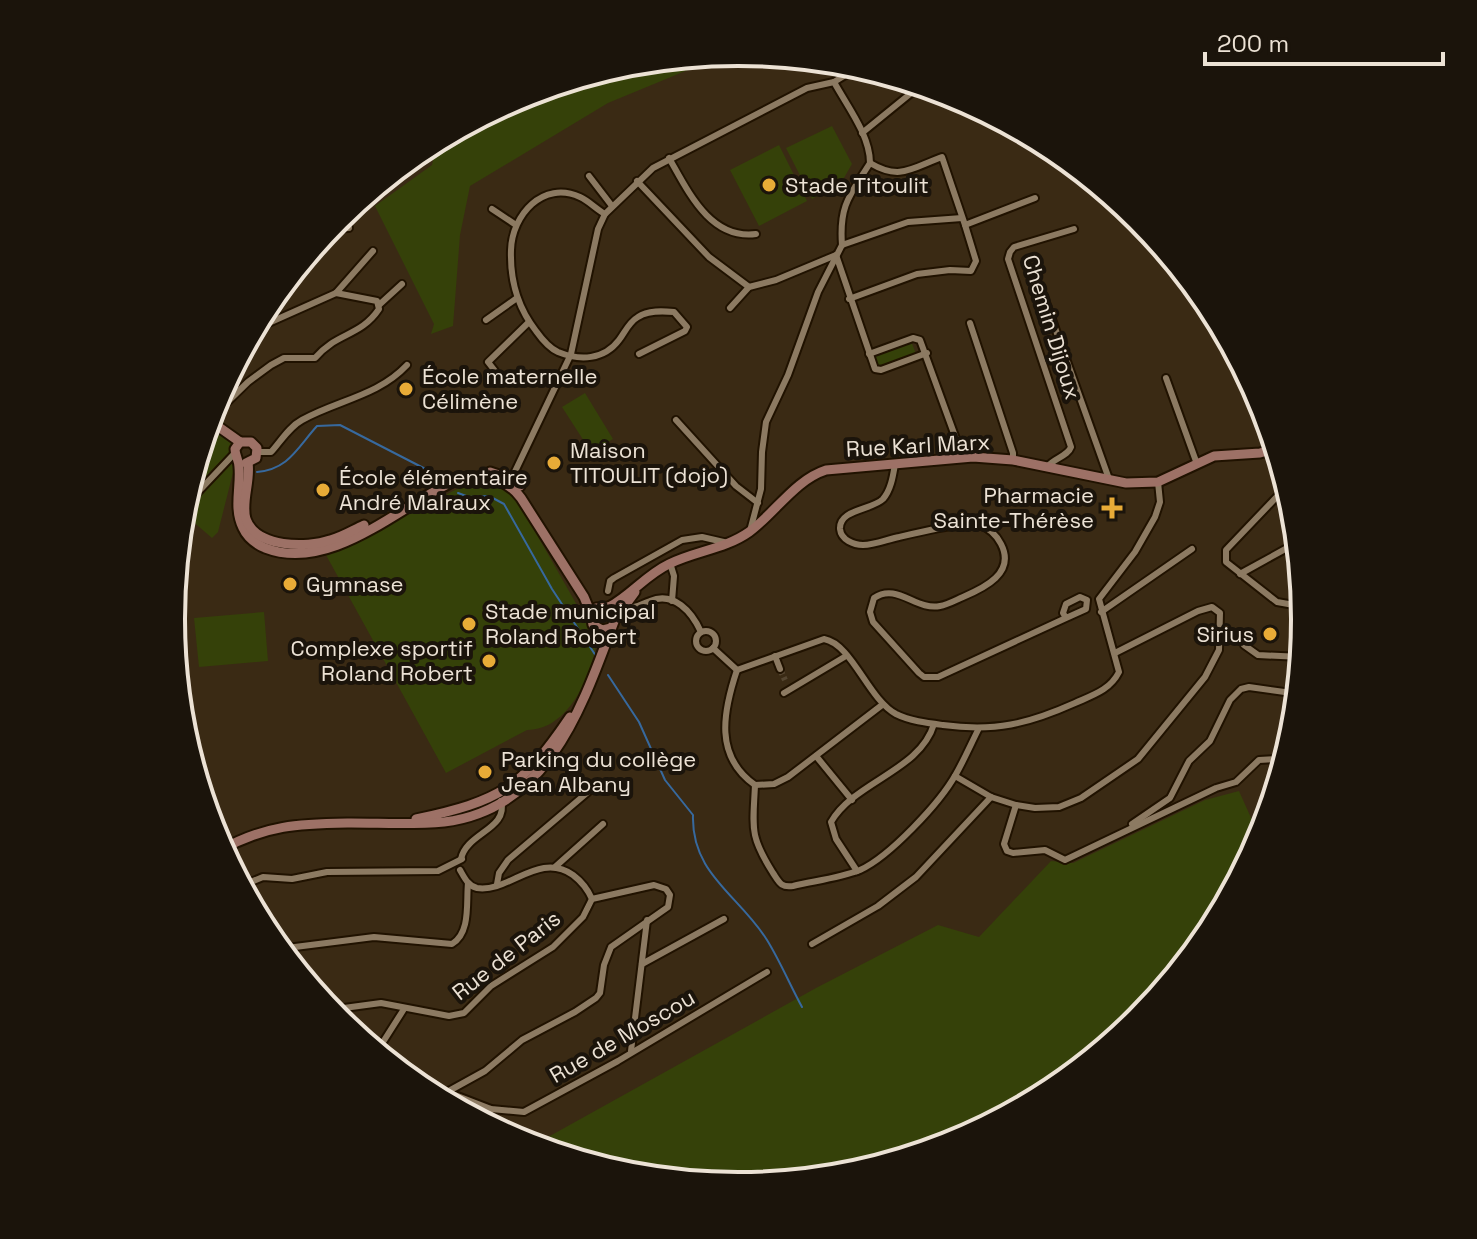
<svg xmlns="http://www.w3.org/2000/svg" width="1477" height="1239" viewBox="0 0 1477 1239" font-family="'Space Grotesk',sans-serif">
<rect width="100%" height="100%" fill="#3a2a14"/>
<g fill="#354109">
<polygon points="729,53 608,103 470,186 460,235 453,326 431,334 434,324 375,206 432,165 438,140 522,95 628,63"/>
<polygon points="832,126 852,164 841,183 812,199 786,148"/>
<polygon points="779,145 807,201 759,226 730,170"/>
<polygon points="911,341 916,354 879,368 875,355"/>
<polygon points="585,393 613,439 591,452 562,407"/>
<polygon points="213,407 240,445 218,532 212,538 182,512"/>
<path d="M480,483C496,485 506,488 517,500L597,640C592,675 569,730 527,730L446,773L326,555L467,484Z"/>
<polygon points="264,612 268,661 199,667 194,618"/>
<polygon points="1239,791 1261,840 1210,935 1139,1021 1053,1092 955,1144 849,1176 738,1187 627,1176 530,1147 816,988 938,925 979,937 1051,861 1073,863 1205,800"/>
</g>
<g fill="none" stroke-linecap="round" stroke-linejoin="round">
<g stroke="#37699e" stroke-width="2">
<polyline points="376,186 379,188"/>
<polyline points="199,454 206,455"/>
<path d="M257,472C289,469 297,448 317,426L340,425L441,477"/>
<polyline points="458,493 469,497 489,496 504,504 552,589 596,656"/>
<path d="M608,675L639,722L665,780L693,815C691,874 739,895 767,940C780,961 790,985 802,1007"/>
</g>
<polyline stroke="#554631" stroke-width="6" stroke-dasharray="6 3" stroke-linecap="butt" points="780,669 785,680"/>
<g stroke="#201200" stroke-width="10">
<g id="street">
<polyline points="834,82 860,66"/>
<polyline points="862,133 921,85"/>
<path d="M669,158C688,191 710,240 756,234"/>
<path d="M870,163C900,181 912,168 942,157L965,225"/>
<polyline points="589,176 612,206"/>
<polyline points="637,181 709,257 749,287"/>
<polyline points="492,209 516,225"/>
<polyline points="1123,211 1130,210"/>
<path d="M605,214C596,209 589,201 580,197C543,180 512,215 511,250C510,279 518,308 536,331C541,338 549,348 558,352C580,361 604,360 619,340C625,332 629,322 638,317C648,310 663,311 674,312L687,327L685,331L639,354"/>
<polyline points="328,229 349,228"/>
<polyline points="842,245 908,222 962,218"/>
<polyline points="836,255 875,369 881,370 927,353"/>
<polyline points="1044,297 1109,479"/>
<polyline points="849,299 917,274 950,270 971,271 976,261 965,225 1035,198"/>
<polyline points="379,305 402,284"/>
<polyline points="730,308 749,287 776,280 836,255"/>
<polyline points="486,320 517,298"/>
<polyline points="970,323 1013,453 1013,460"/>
<polyline points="253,330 336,293 373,251"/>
<polyline points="869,354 913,338 920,340 963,458"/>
<polyline points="495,371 488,362 529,322"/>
<polyline points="1166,378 1197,464"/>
<path d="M209,420L248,382L271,365L284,358H315C337,332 360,337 379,309L377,301L336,293"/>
<polyline points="676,420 736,486 758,503"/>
<path d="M257,452H271C281,441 289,427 302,420C338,400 378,396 407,365"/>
<path d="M895,464C893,476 891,490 883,499C872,510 839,509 840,529C841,540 854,545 863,545C875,545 888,539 899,537C924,531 953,524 978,524C989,528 996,534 1001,544C1016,573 984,588 963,597C956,600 947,605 940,606C916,611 897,582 874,598L870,612L873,622L919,673L924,677H938L1066,618L1086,609L1087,600L1080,597L1066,604L1063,613L1066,618"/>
<path d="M1047,467C1054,458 1068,456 1071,447L1008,259L1010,252L1014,247L1074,229"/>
<path d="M510,482L571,354L598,229L605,214L653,168L807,88L834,82C847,106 870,135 870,163C850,195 839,205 842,245"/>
<polyline points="1288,485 1226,550 1226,562 1277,602 1305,607"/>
<polyline points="182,509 234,454"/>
<polyline points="750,531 761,489 762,452 766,422 788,375 818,292 842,245"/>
<polyline points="670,563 674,576 672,601"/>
<polyline points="1240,574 1298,542"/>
<polyline points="608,591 610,581 614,578 682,540 702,537 728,543"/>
<path d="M625,608C635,609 641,604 650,601C674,591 692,612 701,632"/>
<polyline points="1101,612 1192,549"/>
<circle cx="706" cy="641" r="10"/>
<polyline points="1244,645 1258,655 1302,657"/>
<polyline points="713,648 737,670"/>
<polyline points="775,656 780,669"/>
<path d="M737,670L824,639C852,644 868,699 896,714C910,721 927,723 943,725C995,732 1028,724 1075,703C1093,695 1110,690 1119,672L1099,599L1135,552L1155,517L1160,502L1158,482"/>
<path d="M737,670C723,712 714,756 755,785L774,784L788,777L882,705"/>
<polyline points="784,693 846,656"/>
<polyline points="816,756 852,800"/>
<polyline points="955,776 991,797 1016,805 1035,808 1059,807 1081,798 1138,759 1205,677 1219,650 1220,613 1212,607 1198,611 1115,653"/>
<path d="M755,785C753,828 749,835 773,873C779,882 781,888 793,886C814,881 839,878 860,870C889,857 940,803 956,774C964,760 971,744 978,730"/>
<polyline points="1016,805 1004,844 1007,851 1013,853 1045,850 1065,860 1216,788 1236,782 1259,760 1279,759 1285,762"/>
<polyline points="1132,824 1170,798 1189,761 1210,741 1230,700 1241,689 1249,687 1299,694"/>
<path d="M461,859C466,833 509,829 501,801"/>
<polyline points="555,867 603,824"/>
<path d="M460,870C464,877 468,886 477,888C509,893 539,851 573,875C581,881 588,890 592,899"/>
<path d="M857,871L836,839L831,822C855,781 920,771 934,724"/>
<polyline points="497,884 499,873 508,860 588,792"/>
<polyline points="241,886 263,877 292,879 327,872 438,871 462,859"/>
<polyline points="812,944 878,906 916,877 991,797"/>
<path d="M279,949L374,937L452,944C471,933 466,902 468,883"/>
<polyline points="642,964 724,919"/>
<polyline points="329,1010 381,1003 449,1016 464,1013 491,986 553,947 583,917 592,899 654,885 666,889 670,895 668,907 611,947 604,965 600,993 596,998 575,1012 522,1040 485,1071 447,1092 440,1094 419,1088"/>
<polyline points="631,1051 647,920"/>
<polyline points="376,1053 404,1009"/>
<polyline points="447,1092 491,1109 524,1112 618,1061 767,972"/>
<polyline points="483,1123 491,1109"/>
</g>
</g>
<g stroke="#201200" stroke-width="13">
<g id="secondary">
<polyline points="209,420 240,442"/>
<path d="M240,442L235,449C235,456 239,460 239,467C241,487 233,508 243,528C247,537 256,544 265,548C330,573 397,508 452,482C478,474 504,475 521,498L584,597L591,614"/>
<polyline points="240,442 251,442 257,448 256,458 246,463"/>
<path d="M248,463C251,481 241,502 246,519C256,548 307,548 330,540C342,537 353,530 364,525"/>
<polyline points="490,472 511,479 520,486"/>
<path d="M609,607C631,595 646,575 669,564C695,551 725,549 749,532C775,513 795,480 826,470L973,457L1013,460L1126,483L1158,482L1214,456L1260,453L1277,448"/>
<polyline points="615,619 635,592"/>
<path d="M416,819C500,801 522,788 570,717"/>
<path d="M221,850C268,824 300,824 351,823C382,823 413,825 444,822C550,809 583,704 615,619L614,612L609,607L596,608L591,614L593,625L602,630L610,628"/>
</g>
</g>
<use href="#street" stroke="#8c7a62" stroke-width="6"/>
<use href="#secondary" stroke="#9d7166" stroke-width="9"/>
</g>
<g fill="#e8ab37" stroke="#1b140b" stroke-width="3">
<circle cx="769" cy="185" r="8"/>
<circle cx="406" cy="389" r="8"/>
<circle cx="554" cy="463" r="8"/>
<circle cx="323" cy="490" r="8"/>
<path d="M1108 496h8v8h8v8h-8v8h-8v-8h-8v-8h8z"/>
<circle cx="290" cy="584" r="8"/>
<circle cx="469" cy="624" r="8"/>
<circle cx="1270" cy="634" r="8"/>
<circle cx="489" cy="661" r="8"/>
<circle cx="485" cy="772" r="8"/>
</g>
<g text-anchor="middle" stroke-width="8" stroke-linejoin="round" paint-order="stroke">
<g font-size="22" fill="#ece2d5" stroke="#1b140b" text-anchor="start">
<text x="785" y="193">Stade Titoulit</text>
<text x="422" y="384">École maternelle<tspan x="422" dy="25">Célimène</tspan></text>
<text x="570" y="458">Maison<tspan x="570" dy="25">TITOULIT (dojo)</tspan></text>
<text x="339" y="485">École élémentaire<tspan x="339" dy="25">André Malraux</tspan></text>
<text x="1094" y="503" text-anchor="end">Pharmacie<tspan x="1094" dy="25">Sainte-Thérèse</tspan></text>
<text x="306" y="592">Gymnase</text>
<text x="485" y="619">Stade municipal<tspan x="485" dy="25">Roland Robert</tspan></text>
<text x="1254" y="642" text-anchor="end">Sirius</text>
<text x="473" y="656" text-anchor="end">Complexe sportif<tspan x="473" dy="25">Roland Robert</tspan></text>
<text x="501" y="767">Parking du collège<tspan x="501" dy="25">Jean Albany</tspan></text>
</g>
<g font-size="22" fill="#ece2d5" stroke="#1b140b">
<text transform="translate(1052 327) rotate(73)" y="8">Chemin Dijoux</text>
<text transform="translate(918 445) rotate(-3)" y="8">Rue Karl Marx</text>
<text transform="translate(506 955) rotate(-38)" y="8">Rue de Paris</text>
<text transform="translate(622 1036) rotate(-30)" y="8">Rue de Moscou</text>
</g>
</g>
<path d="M0 0H1477V1239H0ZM185 619a553 553 0 1 1 1106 0a553 553 0 1 1-1106 0Z" fill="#1b140b" fill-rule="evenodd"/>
<path fill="none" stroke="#ece2d5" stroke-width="4" d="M185 619a553 553 0 1 1 1106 0a553 553 0 1 1-1106 0Z"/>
<path d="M1205 52v12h238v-12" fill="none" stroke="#ece2d5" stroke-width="4"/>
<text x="1217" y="52" font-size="24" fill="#ece2d5" stroke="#1b140b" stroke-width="6" paint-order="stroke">200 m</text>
</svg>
